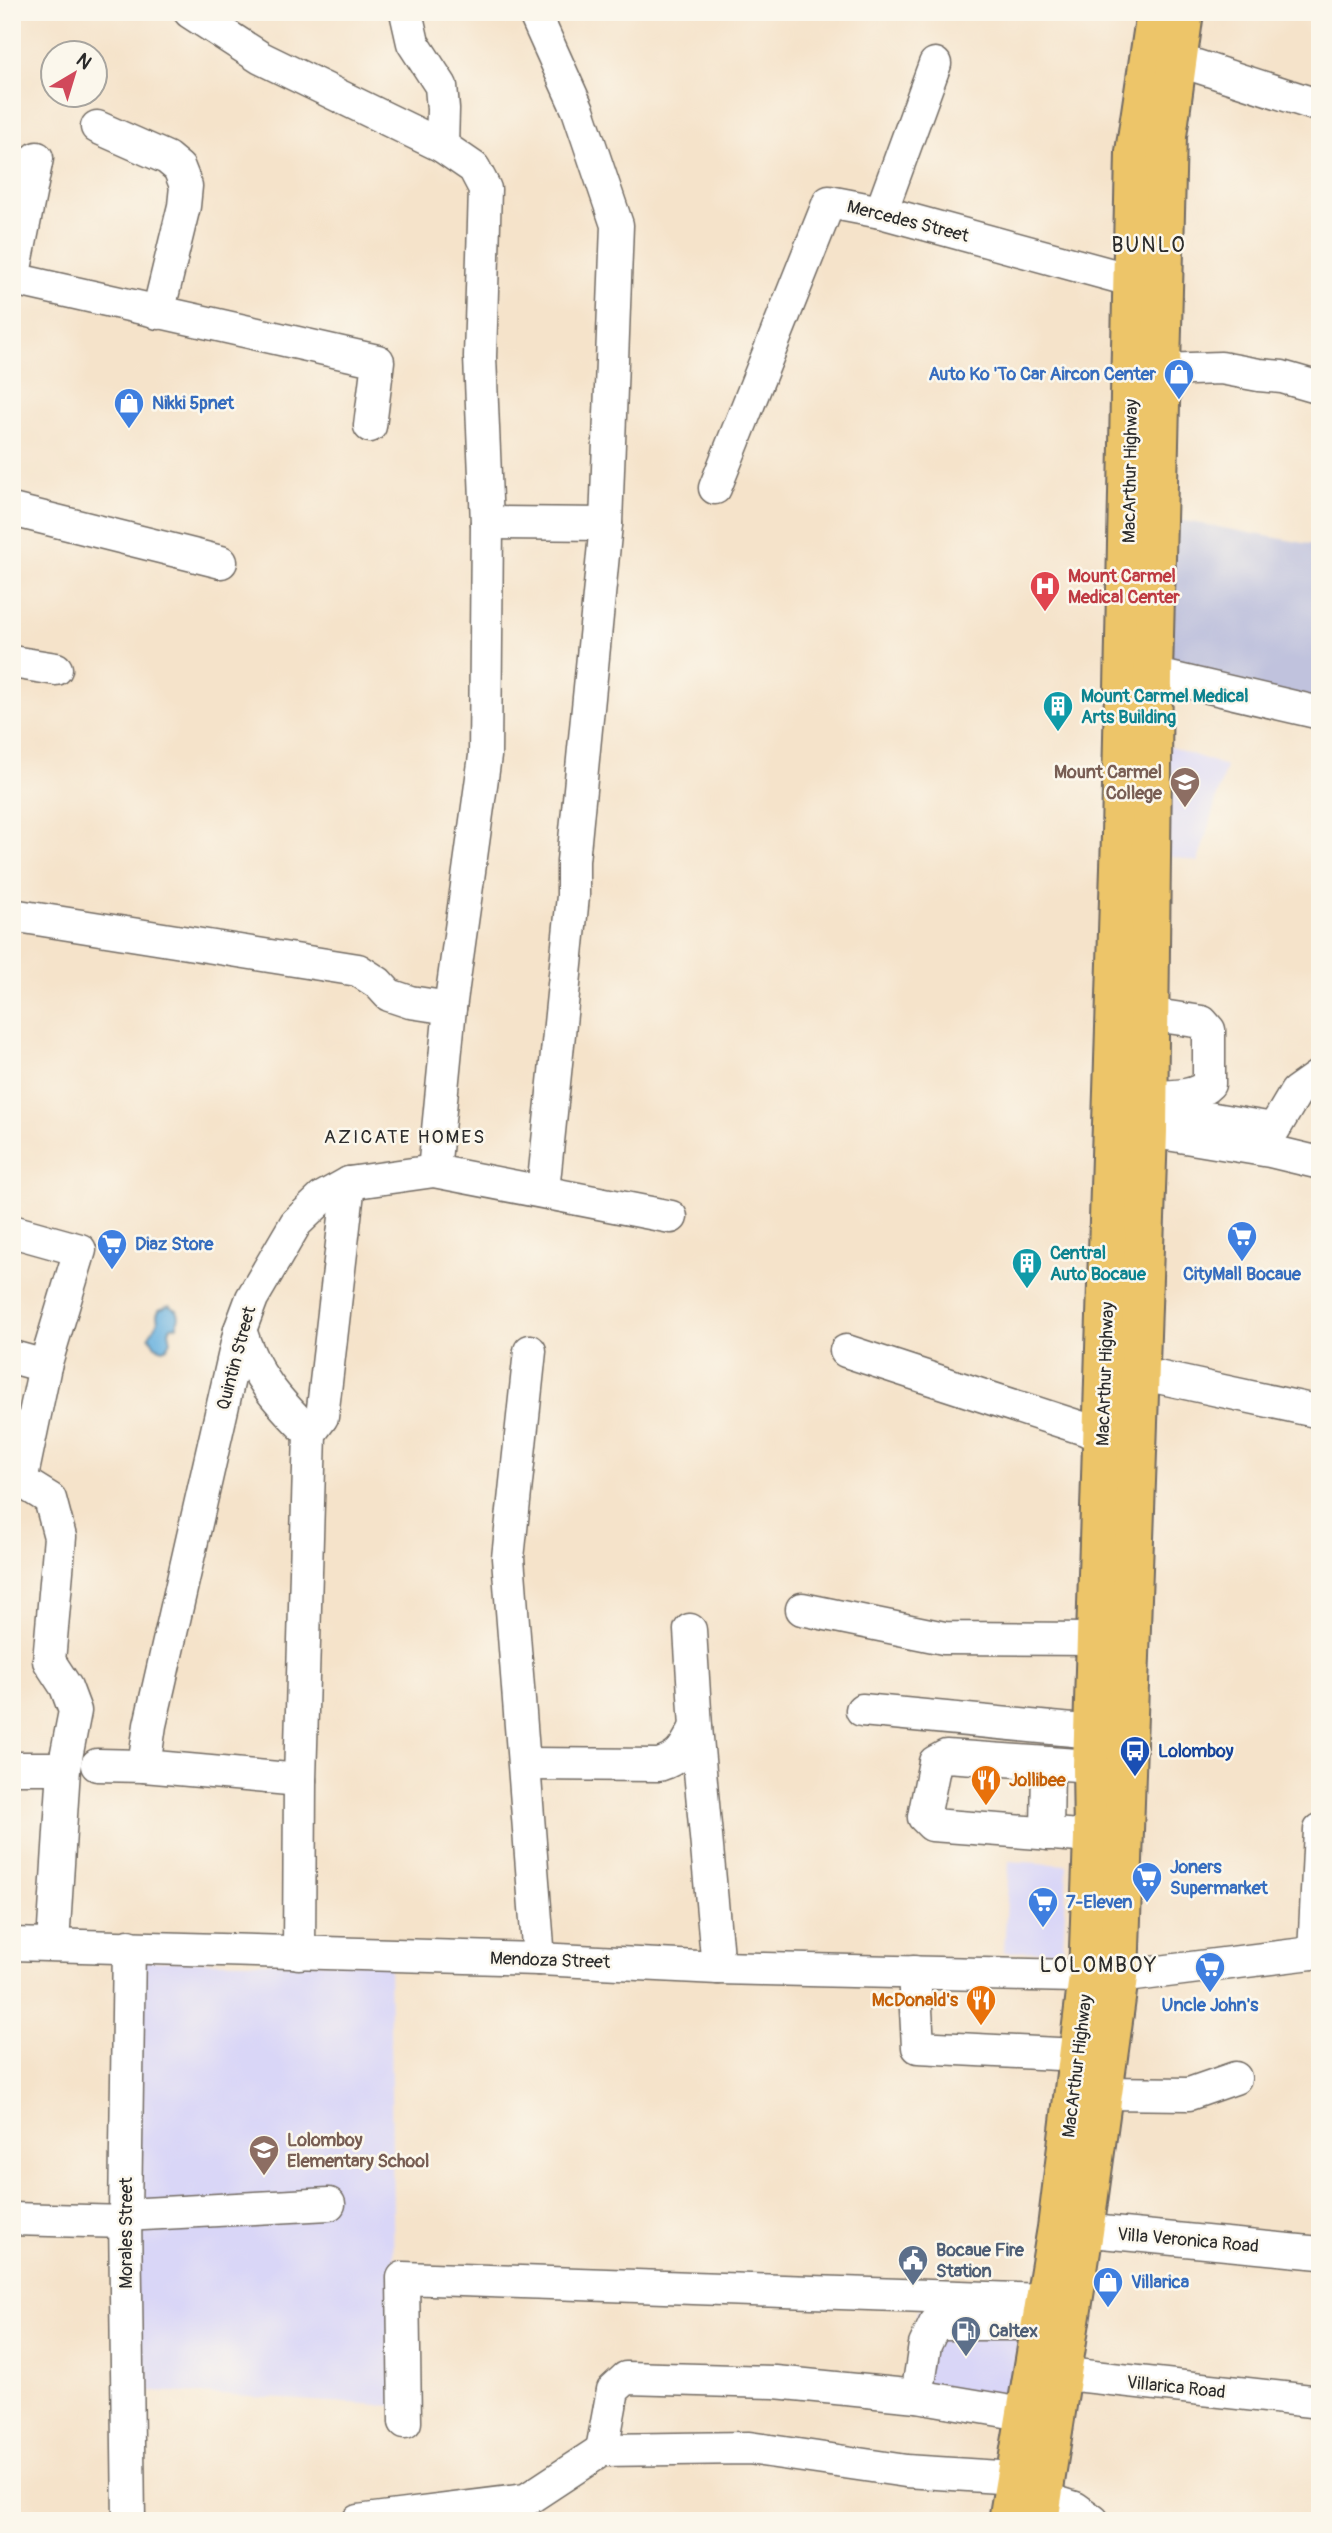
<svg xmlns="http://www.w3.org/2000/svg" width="1332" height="2533" viewBox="0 0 1332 2533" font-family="Pangolin,sans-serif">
<rect width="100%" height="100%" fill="#fbf7ec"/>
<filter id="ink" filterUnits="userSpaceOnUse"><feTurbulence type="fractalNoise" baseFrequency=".0143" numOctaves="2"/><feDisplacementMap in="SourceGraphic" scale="14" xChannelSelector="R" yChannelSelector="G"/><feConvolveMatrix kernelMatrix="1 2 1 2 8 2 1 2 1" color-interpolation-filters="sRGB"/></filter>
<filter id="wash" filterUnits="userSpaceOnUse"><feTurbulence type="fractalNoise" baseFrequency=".00686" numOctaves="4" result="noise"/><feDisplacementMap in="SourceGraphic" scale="28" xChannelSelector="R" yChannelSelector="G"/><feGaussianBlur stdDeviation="1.57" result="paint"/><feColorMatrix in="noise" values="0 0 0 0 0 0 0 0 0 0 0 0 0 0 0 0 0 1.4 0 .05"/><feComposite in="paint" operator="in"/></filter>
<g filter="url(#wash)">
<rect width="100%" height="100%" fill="#f5e3ca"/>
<g fill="#d9d6f7">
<polygon points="1159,743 1226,766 1198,862 1154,853"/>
<polygon points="1009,1861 1067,1865 1063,1951 1004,1952"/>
<polygon points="134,1961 389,1963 396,2406 137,2390"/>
<polygon points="917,2309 1024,2309 1003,2425 913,2411"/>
</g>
<polygon fill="#c0c2dd" points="1174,519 1320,546 1320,728 1164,681"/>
<polygon fill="#67b1df" stroke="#496e85" stroke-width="2" points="169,1306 177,1310 179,1316 177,1326 171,1327 169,1331 171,1341 168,1347 163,1349 155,1346 149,1336 158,1321 157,1315 159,1310"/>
</g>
<g filter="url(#ink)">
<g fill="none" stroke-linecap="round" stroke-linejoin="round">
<g stroke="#726b63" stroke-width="35">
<g id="minor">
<polyline points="190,12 261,58 442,146 474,168 485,189 480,357 487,523 485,756 450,1008 434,1171"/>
<polyline points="406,12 413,43 441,86 443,109 442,146"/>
<polyline points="534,12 578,110 617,225 606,524 573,861 573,896 543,1191"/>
<polyline points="1154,55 1178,60 1320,106"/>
<polyline points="97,127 167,158 179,168 186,186 184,206 158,313"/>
<polyline points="881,212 935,64"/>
<polyline points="13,279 37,158"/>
<polyline points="12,283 13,279 378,361 370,426"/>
<polyline points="1161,370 1221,368 1259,375 1282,377 1320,388"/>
<polyline points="715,488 829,202 881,212 1134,281 1154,281"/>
<polyline points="12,510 221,562"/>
<polyline points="487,523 606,524"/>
<polyline points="12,662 56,669"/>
<polyline points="1153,674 1320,713"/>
<polyline points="12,915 358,970 378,983 389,995 410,1002 450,1008"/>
<path d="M1147,1097C1166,1096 1195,1099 1209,1084V1030L1202,1022L1148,1014"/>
<polyline points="1125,1104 1267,1128"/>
<polyline points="1125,1127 1270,1151 1320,1163"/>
<polyline points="1274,1129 1296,1092 1320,1075"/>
<polyline points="12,1231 80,1250 45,1366 21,1481 50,1499 60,1537 49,1661 66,1687 75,1711 64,1768 53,1944"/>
<path d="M240,1330C254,1374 277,1401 310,1433"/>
<polyline points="530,1351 508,1558 539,1959"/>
<polyline points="846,1351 1085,1429 1103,1438"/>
<polyline points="12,1357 45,1366"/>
<polyline points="1139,1373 1320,1412"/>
<polyline points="802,1609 944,1638 1097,1639"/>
<polyline points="690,1630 696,1727 718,1968"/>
<polyline points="862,1710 1094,1732"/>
<path d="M526,1764L659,1765C682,1758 685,1747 696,1727"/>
<polyline points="97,1765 144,1766 300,1780"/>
<polyline points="144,1766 150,1725 240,1330 252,1298 296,1223 322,1198 349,1183 434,1171 671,1217"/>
<polyline points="1092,1766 946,1756 935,1762 924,1817 932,1825 1093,1837"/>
<polyline points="12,1768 64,1768"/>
<polyline points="1047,1834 1048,1763"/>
<polyline points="12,1944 539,1959 718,1968 1119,1977 1320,1952"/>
<polyline points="129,1946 125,2215 129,2521"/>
<polyline points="299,1953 300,1780 310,1433 322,1417 349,1183"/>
<polyline points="1314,1953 1320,1830"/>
<polyline points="914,1972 918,2047 1078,2055"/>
<polyline points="1104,2093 1189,2094 1235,2078"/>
<polyline points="125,2215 329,2204"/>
<polyline points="12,2219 126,2222"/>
<polyline points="1060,2228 1320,2253"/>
<polyline points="1039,2371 1320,2402"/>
<polyline points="1047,2418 917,2396 925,2345 935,2324 1065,2324"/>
<polyline points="405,2422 403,2278 1044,2300"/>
<polyline points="602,2450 613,2390 626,2378 775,2382 917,2396"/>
<polyline points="1043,2498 1075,2508 1093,2521"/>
<polyline points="358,2521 526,2500 602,2450 749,2448 906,2471 1015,2478"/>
</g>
</g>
<g stroke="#726b63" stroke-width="42">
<g id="highway">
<polyline points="1008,2521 1057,2228 1088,1976 1093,1837 1092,1766 1121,835 1135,152 1156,12"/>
<polyline points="1039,2521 1084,2231 1119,1977 1148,1131 1153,674 1167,136 1184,12"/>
</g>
</g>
<use href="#minor" stroke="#fff" stroke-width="32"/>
<use href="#highway" stroke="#edc569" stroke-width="38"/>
</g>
</g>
<defs>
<g id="shop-pin" transform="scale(1.575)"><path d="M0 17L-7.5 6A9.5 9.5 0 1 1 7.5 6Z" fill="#3f7fe0" stroke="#fbf7ec"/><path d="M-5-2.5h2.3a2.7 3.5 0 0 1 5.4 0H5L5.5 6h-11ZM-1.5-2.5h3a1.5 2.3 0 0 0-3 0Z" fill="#fff"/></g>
<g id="hospital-pin" transform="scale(1.575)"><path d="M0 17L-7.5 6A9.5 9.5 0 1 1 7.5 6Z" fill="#e0444e" stroke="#fbf7ec"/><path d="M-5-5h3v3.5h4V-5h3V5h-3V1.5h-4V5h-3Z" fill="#fff"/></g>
<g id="building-pin" transform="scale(1.575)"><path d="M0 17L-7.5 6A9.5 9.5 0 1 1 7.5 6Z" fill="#0f9aa8" stroke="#fbf7ec"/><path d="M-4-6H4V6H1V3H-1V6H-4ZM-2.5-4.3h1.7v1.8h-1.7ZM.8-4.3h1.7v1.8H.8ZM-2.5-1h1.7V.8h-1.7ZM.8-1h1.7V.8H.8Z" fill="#fff"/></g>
<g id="university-pin" transform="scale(1.575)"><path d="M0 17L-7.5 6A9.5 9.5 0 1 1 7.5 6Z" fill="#8d6e63" stroke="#fbf7ec"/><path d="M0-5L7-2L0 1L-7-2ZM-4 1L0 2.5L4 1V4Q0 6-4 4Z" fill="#fff"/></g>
<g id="supermarket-pin" transform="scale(1.575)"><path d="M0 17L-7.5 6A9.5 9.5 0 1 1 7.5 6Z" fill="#3f7fe0" stroke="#fbf7ec"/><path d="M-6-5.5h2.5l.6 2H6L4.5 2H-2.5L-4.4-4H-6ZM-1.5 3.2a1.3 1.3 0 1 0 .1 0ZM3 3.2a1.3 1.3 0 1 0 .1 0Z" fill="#fff"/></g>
<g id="bus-pin" transform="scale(1.575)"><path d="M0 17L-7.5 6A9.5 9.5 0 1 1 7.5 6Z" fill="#1a4fb4" stroke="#fbf7ec"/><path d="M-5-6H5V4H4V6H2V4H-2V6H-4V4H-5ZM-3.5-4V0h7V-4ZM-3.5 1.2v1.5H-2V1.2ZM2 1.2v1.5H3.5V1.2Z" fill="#fff"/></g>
<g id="restaurant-pin" transform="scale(1.575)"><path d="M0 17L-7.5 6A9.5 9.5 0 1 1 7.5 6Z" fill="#e8710a" stroke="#fbf7ec"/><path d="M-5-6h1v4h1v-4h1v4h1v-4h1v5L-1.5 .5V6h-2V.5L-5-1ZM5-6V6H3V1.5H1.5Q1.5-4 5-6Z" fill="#fff"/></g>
<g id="school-pin" transform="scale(1.575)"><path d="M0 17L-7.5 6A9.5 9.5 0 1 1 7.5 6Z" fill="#8d6e63" stroke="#fbf7ec"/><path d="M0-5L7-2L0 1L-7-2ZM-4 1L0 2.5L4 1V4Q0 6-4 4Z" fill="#fff"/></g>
<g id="civic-pin" transform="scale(1.575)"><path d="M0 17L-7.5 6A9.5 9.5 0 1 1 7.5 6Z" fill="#5c6f8a" stroke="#fbf7ec"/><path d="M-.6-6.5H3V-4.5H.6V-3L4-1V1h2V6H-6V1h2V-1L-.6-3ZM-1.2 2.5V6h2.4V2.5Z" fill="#fff"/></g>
<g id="fuel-pin" transform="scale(1.575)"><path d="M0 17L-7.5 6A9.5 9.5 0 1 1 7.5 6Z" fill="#5c6f8a" stroke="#fbf7ec"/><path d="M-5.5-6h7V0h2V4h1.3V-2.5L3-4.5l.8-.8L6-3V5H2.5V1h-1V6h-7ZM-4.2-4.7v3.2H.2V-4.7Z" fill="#fff"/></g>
</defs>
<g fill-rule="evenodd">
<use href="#shop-pin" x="1179" y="374"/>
<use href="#shop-pin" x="129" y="403"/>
<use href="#hospital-pin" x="1045" y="586"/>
<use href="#building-pin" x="1058" y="706"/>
<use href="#university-pin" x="1185" y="782"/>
<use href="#supermarket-pin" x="1242" y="1236"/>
<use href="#supermarket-pin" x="112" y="1244"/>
<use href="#building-pin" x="1027" y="1263"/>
<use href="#bus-pin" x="1135" y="1751"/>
<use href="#restaurant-pin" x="986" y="1780"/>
<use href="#supermarket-pin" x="1147" y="1877"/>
<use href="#supermarket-pin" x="1043" y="1902"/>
<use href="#supermarket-pin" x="1210" y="1967"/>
<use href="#restaurant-pin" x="981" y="2000"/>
<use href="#school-pin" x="264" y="2150"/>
<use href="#civic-pin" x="913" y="2260"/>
<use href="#shop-pin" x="1108" y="2282"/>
<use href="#fuel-pin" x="966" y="2331"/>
</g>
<g text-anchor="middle" stroke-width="5" stroke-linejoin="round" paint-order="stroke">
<g font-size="18" fill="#2b2b2b" stroke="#fbf7ec">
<text transform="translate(908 221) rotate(14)" y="6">Mercedes Street</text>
<text transform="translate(1130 471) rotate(-89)" y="6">MacArthur Highway</text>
<text transform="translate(236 1358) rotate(-75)" y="6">Quintin Street</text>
<text transform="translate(1105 1374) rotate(-88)" y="6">MacArthur Highway</text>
<text transform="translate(550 1960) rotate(2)" y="6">Mendoza Street</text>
<text transform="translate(1077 2066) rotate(-83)" y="6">MacArthur Highway</text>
<text transform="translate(126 2233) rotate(-90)" y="6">Morales Street</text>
<text transform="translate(1188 2240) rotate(5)" y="6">Villa Veronica Road</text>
<text transform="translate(1176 2387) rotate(6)" y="6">Villarica Road</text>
</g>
<g font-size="18" font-weight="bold" fill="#366cbe" stroke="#fbf7ec" text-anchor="start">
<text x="1156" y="380" text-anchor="end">Auto Ko 'To Car Aircon Center</text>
<text x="152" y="409">Nikki 5pnet</text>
<text x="135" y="1250">Diaz Store</text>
<text x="1242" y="1280" text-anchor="middle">CityMall Bocaue</text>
<text x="1170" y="1873">Joners<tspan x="1170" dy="21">Supermarket</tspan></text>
<text x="1066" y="1908">7-Eleven</text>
<text x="1210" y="2011" text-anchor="middle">Uncle John's</text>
<text x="1131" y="2288">Villarica</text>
</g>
<g font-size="18" font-weight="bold" fill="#be3a42" stroke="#fbf7ec" text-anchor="start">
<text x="1068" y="582">Mount Carmel<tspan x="1068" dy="21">Medical Center</tspan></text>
</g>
<g font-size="18" font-weight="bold" fill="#0d838f" stroke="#fbf7ec" text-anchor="start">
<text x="1081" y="702">Mount Carmel Medical<tspan x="1081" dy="21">Arts Building</tspan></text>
<text x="1050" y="1259">Central<tspan x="1050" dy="21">Auto Bocaue</tspan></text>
</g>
<g font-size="18" font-weight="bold" fill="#785e54" stroke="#fbf7ec" text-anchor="end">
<text x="1162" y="778">Mount Carmel<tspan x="1162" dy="21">College</tspan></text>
<text x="287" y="2146" text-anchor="start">Lolomboy<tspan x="287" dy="21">Elementary School</tspan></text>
</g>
<g font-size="18" font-weight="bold" fill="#164399" stroke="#fbf7ec" text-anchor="start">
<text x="1158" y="1757">Lolomboy</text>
</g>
<g font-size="18" font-weight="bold" fill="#c56008" stroke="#fbf7ec" text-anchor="start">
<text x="1009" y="1786">Jollibee</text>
<text x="958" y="2006" text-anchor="end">McDonald's</text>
</g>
<g font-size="18" font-weight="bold" fill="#4e5e75" stroke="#fbf7ec" text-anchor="start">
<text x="936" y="2256">Bocaue Fire<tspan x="936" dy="21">Station</tspan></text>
<text x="989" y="2337">Caltex</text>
</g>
<g font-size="19" letter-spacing="2" fill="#2b2b2b" stroke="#fbf7ec">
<text x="405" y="1143">AZICATE HOMES</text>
</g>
<g font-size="21" letter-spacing="2" fill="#2b2b2b" stroke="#fbf7ec">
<text x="1149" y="252">BUNLO</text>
<text x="1099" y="1972">LOLOMBOY</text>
</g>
</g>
<rect width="1332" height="2533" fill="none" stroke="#fbf7ec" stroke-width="42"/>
<g transform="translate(74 74) rotate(38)"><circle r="33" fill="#fbf7ec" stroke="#a8a59f" stroke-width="2"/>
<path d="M0-5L12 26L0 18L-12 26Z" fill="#d1495b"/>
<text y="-10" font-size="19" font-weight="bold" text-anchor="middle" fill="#2b2b2b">N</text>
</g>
</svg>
